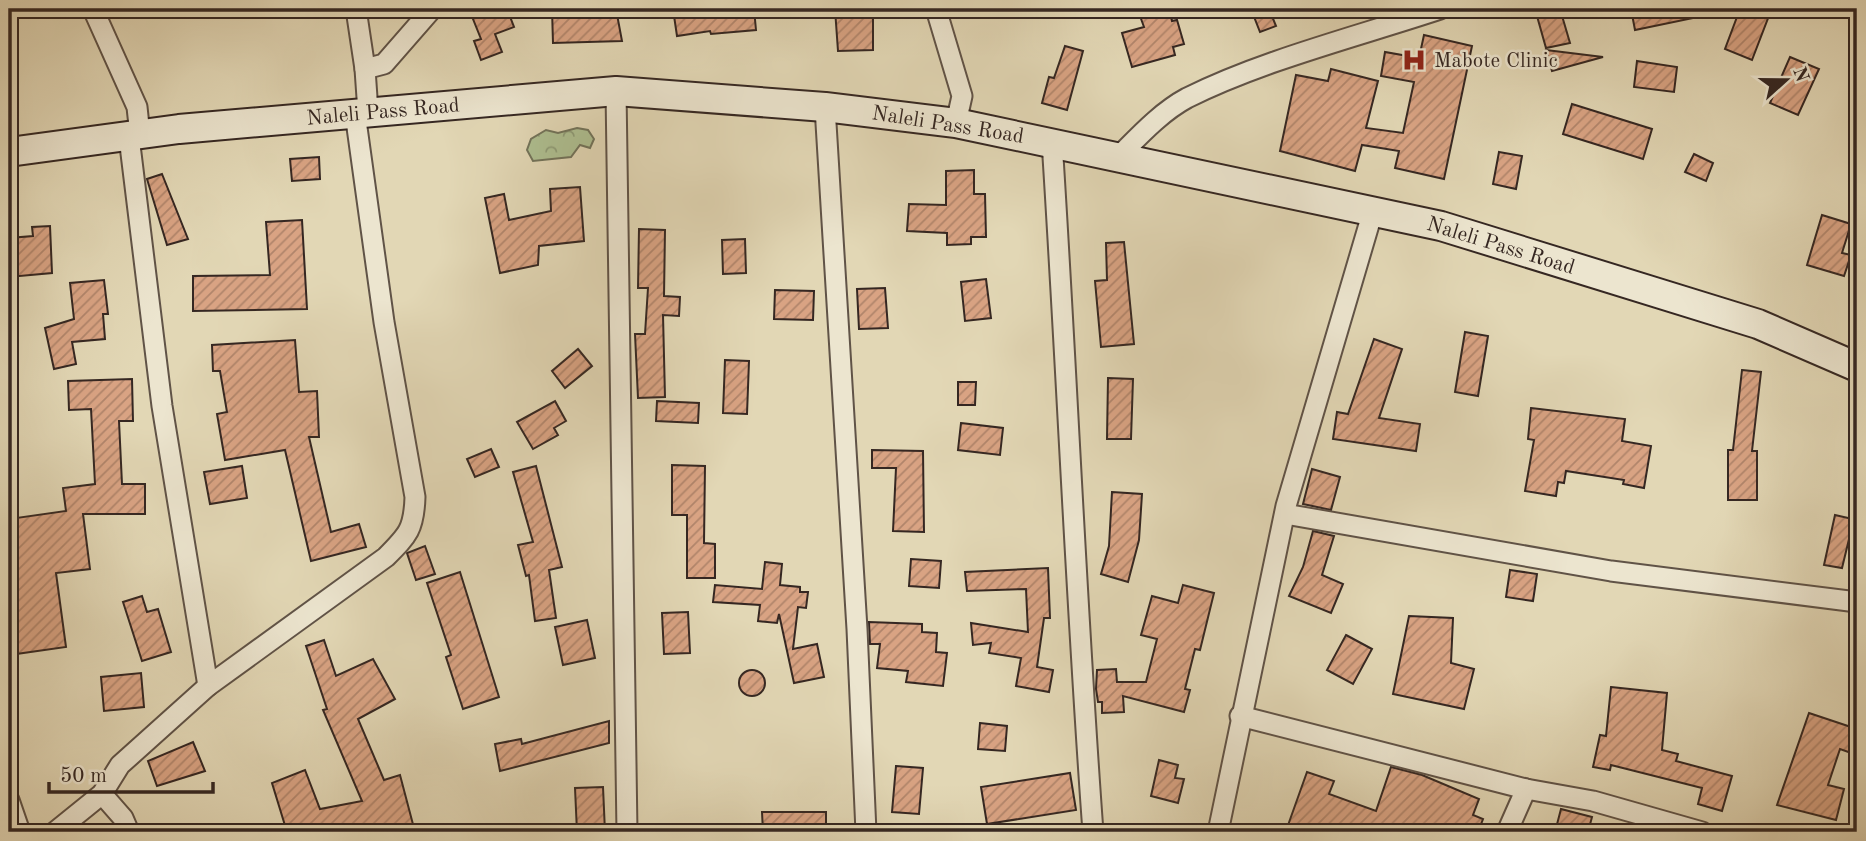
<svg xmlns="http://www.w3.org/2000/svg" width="1866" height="841" viewBox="0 0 1866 841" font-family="'Old Standard TT',serif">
<defs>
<pattern id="forest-crowns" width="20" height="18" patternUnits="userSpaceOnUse" patternTransform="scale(1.75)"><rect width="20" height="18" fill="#aebf91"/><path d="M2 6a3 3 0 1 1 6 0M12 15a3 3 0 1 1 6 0" fill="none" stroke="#8e9b76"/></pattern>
<pattern id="building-hatch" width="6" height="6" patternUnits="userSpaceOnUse" patternTransform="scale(1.75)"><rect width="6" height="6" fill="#d9a383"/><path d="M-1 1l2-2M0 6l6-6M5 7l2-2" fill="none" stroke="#b1856b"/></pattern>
</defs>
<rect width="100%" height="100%" fill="#e2d7b5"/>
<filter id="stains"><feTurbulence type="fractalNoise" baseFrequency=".00286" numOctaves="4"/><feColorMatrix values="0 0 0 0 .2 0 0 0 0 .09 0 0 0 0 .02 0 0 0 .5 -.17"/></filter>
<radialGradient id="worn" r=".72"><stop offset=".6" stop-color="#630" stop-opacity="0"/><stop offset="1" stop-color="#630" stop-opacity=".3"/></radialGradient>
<polygon fill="url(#forest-crowns)" stroke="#72735a" stroke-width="2" points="577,128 588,130 594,139 590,148 580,145 571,157 533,161 527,150 531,139 546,130 558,133"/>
<g fill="url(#building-hatch)" stroke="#352722" stroke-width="2">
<polygon points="469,9 507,9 514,27 495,34 502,52 481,60 474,41 481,39"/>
<polygon points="552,9 616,9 622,41 553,43"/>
<polygon points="673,9 754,9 756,30 711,34 710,31 677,36"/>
<polygon points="835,9 873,9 873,50 838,51"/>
<polygon points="1163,9 1169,9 1172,21 1177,20 1184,44 1173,47 1175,55 1132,67 1122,33 1144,27 1140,16"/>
<polygon points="1251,9 1269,9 1276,26 1260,32"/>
<polygon points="1535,9 1560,9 1570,43 1546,48"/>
<polygon points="1631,9 1697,9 1698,17 1635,30"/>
<polygon points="1740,9 1758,9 1770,13 1752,60 1725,49"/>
<polygon points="1424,35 1472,46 1444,179 1395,168 1399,151 1362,145 1355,171 1280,151 1296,75 1328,81 1331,69 1378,81 1366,128 1403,133 1414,82 1381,76 1385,52 1419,58"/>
<polygon points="1065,46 1083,51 1067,110 1042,103 1049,77 1054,78"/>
<polygon points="1546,50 1603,57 1552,71"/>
<polygon points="1790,57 1819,69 1798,115 1770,103"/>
<polygon points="1637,61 1677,67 1674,92 1634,87"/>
<polygon points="1572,104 1652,129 1643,159 1563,134"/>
<polygon points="1499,152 1522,156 1516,189 1493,184"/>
<polygon points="1694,154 1713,163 1706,181 1685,172"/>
<polygon points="319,157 320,179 292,181 290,159"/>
<polygon points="974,170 974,194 985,194 986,237 971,237 971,244 947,245 947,233 907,231 909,204 946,205 946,171"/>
<polygon points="162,174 188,239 167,245 147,179"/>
<polygon points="580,187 584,241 539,246 538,265 500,273 485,198 504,194 509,220 551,211 550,189"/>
<polygon points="1822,215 1851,224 1842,253 1851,255 1844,276 1807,265"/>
<polygon points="302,220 307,309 193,311 193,276 270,275 266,222"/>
<polygon points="50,226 52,273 9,277 9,238 33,236 32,227"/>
<polygon points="639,229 665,230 664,296 680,297 679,316 663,315 665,397 638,398 635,334 645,334 648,288 638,288"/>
<polygon points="745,239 746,273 723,274 722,240"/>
<polygon points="1124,242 1134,344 1101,347 1095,281 1107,280 1106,243"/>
<polygon points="986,279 991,318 965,321 961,282"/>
<polygon points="104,280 108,314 103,314 105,339 72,342 76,364 54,369 45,328 74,319 70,283"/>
<polygon points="885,288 888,328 859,329 857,289"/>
<polygon points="775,290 814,291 813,320 774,319"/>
<polygon points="1465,332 1488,336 1478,396 1455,392"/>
<polygon points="1374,339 1402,349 1379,418 1420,424 1416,451 1333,439 1337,412 1348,414"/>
<polygon points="295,340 299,392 317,391 319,437 309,437 331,532 359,524 366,547 311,561 285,450 225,460 217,414 227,412 220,371 213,371 212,345"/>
<polygon points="578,349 592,366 565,388 552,371"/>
<polygon points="725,360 749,361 747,414 723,413"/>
<polygon points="1742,370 1761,372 1752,451 1757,451 1757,500 1728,500 1728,450 1733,450"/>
<polygon points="1108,378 1133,379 1131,439 1107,439"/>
<polygon points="132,379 133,421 119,421 122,484 145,484 145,514 83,514 90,569 56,573 66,647 9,655 9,519 66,511 63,488 95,484 91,409 69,410 68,381"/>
<polygon points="958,382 976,382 975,405 958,405"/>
<polygon points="555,401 566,421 554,428 558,435 533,449 517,422"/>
<polygon points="657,401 699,403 698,423 656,421"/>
<polygon points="1531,408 1625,419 1622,441 1651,446 1644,488 1623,484 1624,480 1566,471 1564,483 1558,482 1556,496 1525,491 1534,440 1528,439"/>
<polygon points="961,423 1003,428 1000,455 958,450"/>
<polygon points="491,449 499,467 475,477 467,459"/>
<polygon points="872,450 923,451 924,532 893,531 896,468 872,468"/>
<polygon points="672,465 705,466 704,543 715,544 715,578 687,578 687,515 672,515"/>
<polygon points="242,466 247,498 210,504 204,472"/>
<polygon points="536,466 562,567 549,570 556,618 535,621 529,575 526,576 518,545 533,542 513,472"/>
<polygon points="1312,469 1340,477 1331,510 1303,504"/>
<polygon points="1112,492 1142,494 1139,540 1128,582 1101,574 1109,546"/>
<polygon points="1835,515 1857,520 1857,537 1850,535 1842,568 1824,565"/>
<polygon points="1313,531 1334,536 1322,575 1343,584 1331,613 1289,596 1303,567"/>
<polygon points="425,546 435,574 416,580 407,553"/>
<polygon points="911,559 941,561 939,588 909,586"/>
<polygon points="765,562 782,564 780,585 800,587 800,592 808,592 806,608 798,607 793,649 817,644 824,677 794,683 779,614 777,623 758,621 760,605 713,602 715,585 762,589"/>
<polygon points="1048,568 1050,618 1044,618 1037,667 1053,670 1049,692 1016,686 1021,658 989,653 991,643 973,645 971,623 1028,632 1026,589 967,591 965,572"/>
<polygon points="1510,570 1537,574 1533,601 1506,597"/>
<polygon points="460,572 499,697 463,709 446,657 451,655 427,583"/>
<polygon points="1183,585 1214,593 1200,650 1195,649 1185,689 1190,690 1184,712 1123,696 1124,712 1102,713 1102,702 1098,702 1096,689 1097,670 1116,669 1117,682 1146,682 1157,639 1141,635 1152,596 1178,603"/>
<polygon points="142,596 147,612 158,609 171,652 142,661 123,602"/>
<polygon points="688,612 690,653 664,654 662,613"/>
<polygon points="1409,616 1453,618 1451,663 1474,669 1464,709 1393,694"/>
<polygon points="587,620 595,658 563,665 555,627"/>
<polygon points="869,622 922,624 922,632 937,633 936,652 947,653 943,686 906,682 908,671 877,668 880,644 870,644"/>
<polygon points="1346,635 1372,649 1353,684 1327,670"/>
<polygon points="324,640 336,676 373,659 395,699 358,719 384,780 400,775 415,832 287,832 272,783 305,770 320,809 362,801 323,710 327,709 306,646"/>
<circle cx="752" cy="683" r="13"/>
<polygon points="141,673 144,707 104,711 101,677"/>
<polygon points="1611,687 1667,693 1662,750 1678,754 1676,761 1732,776 1722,811 1698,804 1702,788 1611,765 1610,770 1593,767 1600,735 1606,736"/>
<polygon points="1809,713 1857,729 1857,755 1840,749 1828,785 1844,789 1836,820 1777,805"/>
<polygon points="609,721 609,743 500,771 495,744 521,739 522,744"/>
<polygon points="980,723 1007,726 1005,751 978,749"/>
<polygon points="193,742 205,771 157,786 148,761"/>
<polygon points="1159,760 1178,765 1175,778 1184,779 1178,803 1151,796"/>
<polygon points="896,766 923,768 919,814 892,812"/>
<polygon points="1391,767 1422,775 1479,799 1473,815 1483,819 1478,832 1300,832 1287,828 1307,772 1334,781 1329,794 1376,811"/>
<polygon points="1070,773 1076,810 987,824 981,787"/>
<polygon points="603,787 605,832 577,832 575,788"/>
<polygon points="1561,809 1592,817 1588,832 1555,832"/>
<polygon points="762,812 826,812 826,832 763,832"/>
</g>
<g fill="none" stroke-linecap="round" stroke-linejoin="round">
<g stroke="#605347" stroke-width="23">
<g id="minor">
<polyline points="93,9 137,107 140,135"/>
<polyline points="356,9 365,69"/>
<polyline points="936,9 962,96 956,123"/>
<polyline points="616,91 627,832"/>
<polyline points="825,107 857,629 866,832"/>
<polyline points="368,112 365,69 384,64 432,9"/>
<polyline points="129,137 162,406 208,686"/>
<path d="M1052,141C1067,372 1076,602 1093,832"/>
<path d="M1118,157C1139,136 1161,112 1187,98C1263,60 1359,36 1440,9"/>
<polyline points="1285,514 1611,571 1857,602"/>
<polyline points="1240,716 1526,789 1593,801 1702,832"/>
<polyline points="102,794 123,818 129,832"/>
<polyline points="9,800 20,832"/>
<path d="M55,832L102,794L120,765L208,686L386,557C408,535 414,529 415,497L384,322L355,113"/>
<polyline points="1218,832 1286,506 1373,211"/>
<polyline points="1507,832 1526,789"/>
</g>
</g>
<g stroke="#352722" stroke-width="32">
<polyline id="secondary" points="9,152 179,129 616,91 825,107 956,123 1441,226 1758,324 1857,367"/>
</g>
<use href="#minor" stroke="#ece5cf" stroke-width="19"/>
<use href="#secondary" stroke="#ece5cf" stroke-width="28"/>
</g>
<defs>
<g id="hospital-bare" transform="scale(1.89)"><path d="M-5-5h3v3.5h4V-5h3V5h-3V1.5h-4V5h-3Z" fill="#8f2418" stroke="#ece5cf" stroke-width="2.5" paint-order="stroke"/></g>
</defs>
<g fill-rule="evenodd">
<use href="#hospital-bare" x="1414" y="60"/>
</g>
<g text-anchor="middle" stroke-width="5" stroke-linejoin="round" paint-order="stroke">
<g font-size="21" fill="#352722" stroke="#ece5cf" text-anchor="start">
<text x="1434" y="67">Mabote Clinic</text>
</g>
<g font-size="21" fill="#352722" stroke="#ece5cf">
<text transform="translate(383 111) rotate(-5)" y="7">Naleli Pass Road</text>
<text transform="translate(948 124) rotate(9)" y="7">Naleli Pass Road</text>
<text transform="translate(1501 245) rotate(17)" y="7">Naleli Pass Road</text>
</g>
</g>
<rect width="1866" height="841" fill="none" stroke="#e2d7b5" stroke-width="35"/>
<rect x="10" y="10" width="1845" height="820" fill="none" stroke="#352722" stroke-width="3.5"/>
<rect x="18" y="18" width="1831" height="806" fill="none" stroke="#352722" stroke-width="2"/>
<g transform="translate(1786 80) rotate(69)" stroke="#ece5cf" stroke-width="5" paint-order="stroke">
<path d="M0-5L12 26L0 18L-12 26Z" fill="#352722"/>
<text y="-10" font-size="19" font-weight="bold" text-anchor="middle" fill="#352722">N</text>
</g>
<path d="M49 782v10h164v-10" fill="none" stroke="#352722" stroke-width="3.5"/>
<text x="60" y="782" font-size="21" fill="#352722" stroke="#ece5cf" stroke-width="5" paint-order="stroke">50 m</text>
<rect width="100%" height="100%" filter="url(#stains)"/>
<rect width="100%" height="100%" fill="url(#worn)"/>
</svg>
